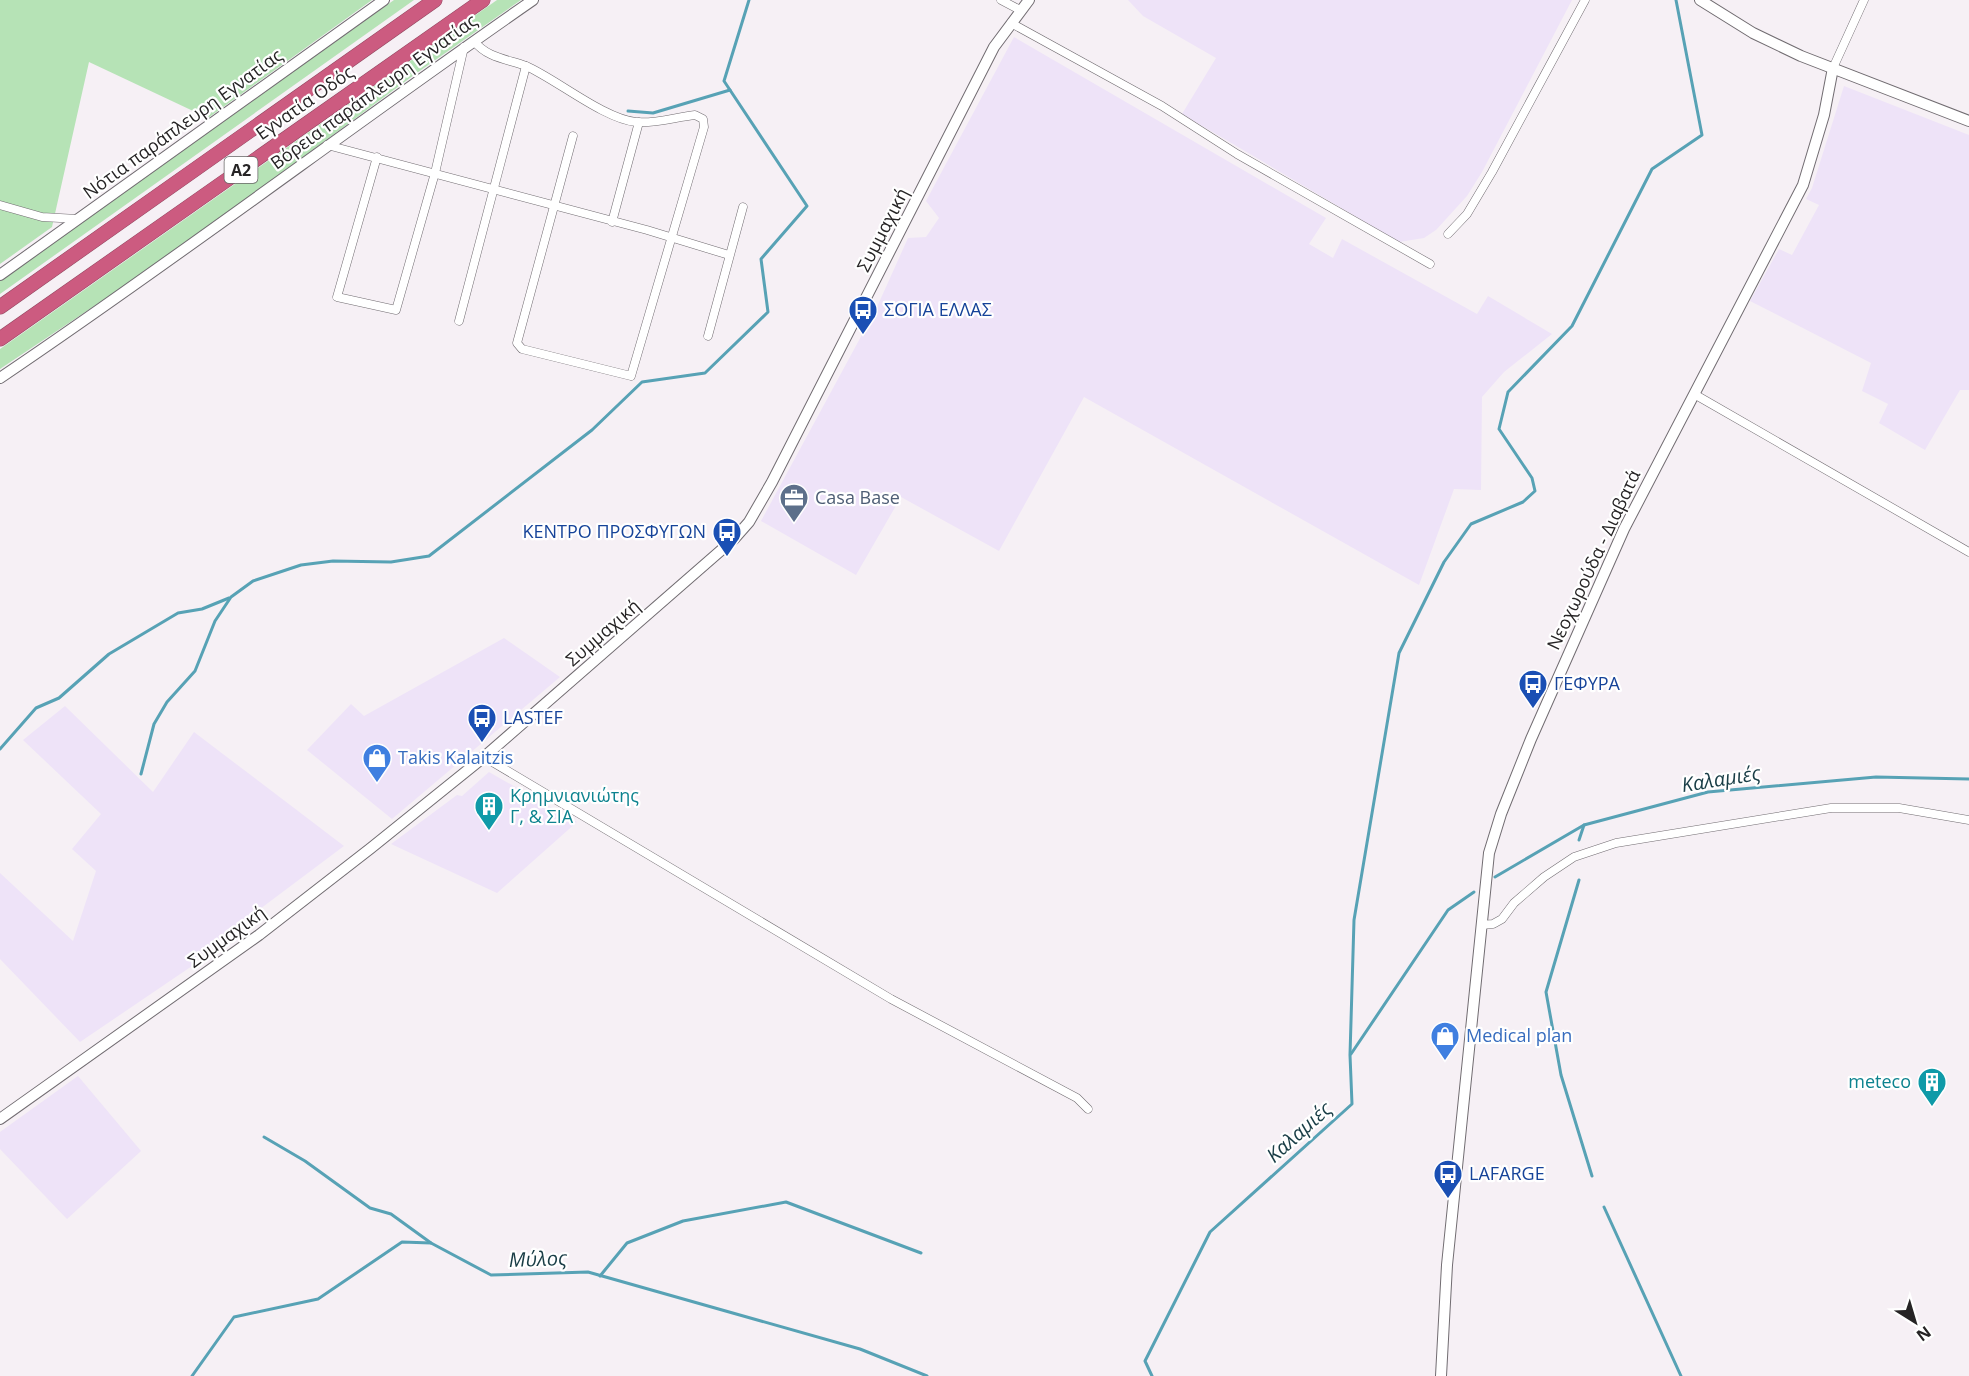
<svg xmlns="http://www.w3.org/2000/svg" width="1969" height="1376" viewBox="0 0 1969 1376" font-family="'Open Sans',sans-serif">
<rect width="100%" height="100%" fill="#f6f0f5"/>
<g fill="#eee3f8">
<polygon points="1128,0 1572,0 1482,172 1467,196 1436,230 1424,238 1399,242 1182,114 1216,58 1143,16"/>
<polygon points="1014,37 1326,218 1309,244 1333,258 1342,239 1477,314 1488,296 1552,334 1504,372 1482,397 1481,490 1454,489 1419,585 1084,397 999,551 901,497 856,575 761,521 877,307 908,238 926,237 939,218 926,201"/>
<polygon points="1844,86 1969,135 1969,390 1960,390 1925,450 1879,423 1888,404 1862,391 1871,363 1750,301 1779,249 1792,255 1819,205 1806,199 1812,188"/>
<polygon points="504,638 560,677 392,819 307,750 351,704 364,716"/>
<polygon points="65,706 153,792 194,732 344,846 192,960 195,964 80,1042 0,959 0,873 73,941 96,871 72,849 101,814 23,740"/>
<polygon points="489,772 577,822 497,893 391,844 457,795 462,796"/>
<polygon points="78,1076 141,1151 67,1219 0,1149 0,1132"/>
</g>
<g fill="#b6e3b6">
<polygon points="0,0 372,0 208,118 89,62 52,227 0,264"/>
<polygon points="394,0 414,0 0,294 0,281"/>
<polygon points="497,0 521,0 414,75 172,254 0,369 0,349"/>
</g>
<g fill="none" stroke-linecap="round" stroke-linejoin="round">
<g stroke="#57a2b5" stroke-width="3">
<polyline points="628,111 653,113 730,90"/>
<polyline points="0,749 36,708 59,698 109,654 178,613 202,609 229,598"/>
<polyline points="141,774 154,724 167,702 195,671 215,621 231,597 253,581 301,565 333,561 391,562 429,556 592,430 642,382 705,373 768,312 761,259 807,206 724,81 749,0"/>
<polyline points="1579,840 1584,825"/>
<polyline points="1495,877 1584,825 1708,792 1876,777 1969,779"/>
<polyline points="1579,880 1546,992 1561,1075 1592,1176"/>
<polyline points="1351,1054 1448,910 1474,892"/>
<polyline points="264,1137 305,1161 370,1208 391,1214 431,1243"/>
<polyline points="1604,1207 1681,1376"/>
<polyline points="600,1276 627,1243 683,1221 786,1202 921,1253"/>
<polyline points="192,1376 234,1317 318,1299 402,1242 431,1243 491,1275 588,1272 860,1349 927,1376"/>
<polyline points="1152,1376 1145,1361 1210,1232 1352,1104 1350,1055 1354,920 1399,653 1444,562 1471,524 1523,502 1535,491 1532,478 1499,429 1508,392 1572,326 1652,169 1702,135 1676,0"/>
</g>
<g stroke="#716c71" stroke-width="9">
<g id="street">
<polyline points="1001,0 1020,10"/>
<polyline points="1011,23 1162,106 1237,154 1430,264"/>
<path d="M474,41C487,58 507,59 526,66C556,79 604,119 636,122C655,124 676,117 695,115L703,119L704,127L631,376L522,349L517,343L573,136"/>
<polyline points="1833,68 1864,0"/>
<polyline points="327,145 647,230 729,255"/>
<polyline points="377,157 337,297 396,310 435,173 464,47"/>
<polyline points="0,205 42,217 78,219"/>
<polyline points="612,222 639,122"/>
<polyline points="1448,234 1467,214 1492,172 1585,0"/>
<polyline points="459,321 526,66"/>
<polyline points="708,336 743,207"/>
<polyline points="1694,394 1969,552"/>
<polyline points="484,757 891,999 1077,1098 1088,1109"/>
<polyline points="1481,925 1493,924 1502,919 1514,903 1544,877 1574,857 1616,843 1831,808 1899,808 1969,820"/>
</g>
</g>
<g stroke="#716c71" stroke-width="12">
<g id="secondary">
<polyline points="1700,0 1753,33 1801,56 1969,121"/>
<polyline points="0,275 384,0"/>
<path d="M0,378C181,256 354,124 533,0"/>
<polyline points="0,1119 259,935 371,848 484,757 734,539 749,522 772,482 994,47 1029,0"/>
<polyline points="1441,1376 1447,1265 1489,853 1501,814 1531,739 1624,529 1803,185 1824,115 1833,68"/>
</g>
</g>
<g stroke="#924860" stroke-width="15">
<g id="highway">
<polyline points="0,307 435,0"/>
<polyline points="0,339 483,0"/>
</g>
</g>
<use href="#street" stroke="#fff" stroke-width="8"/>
<use href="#secondary" stroke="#fff" stroke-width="10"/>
<use href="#highway" stroke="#cc5b80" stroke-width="14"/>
</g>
<defs>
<g id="bus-pin" transform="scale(1.5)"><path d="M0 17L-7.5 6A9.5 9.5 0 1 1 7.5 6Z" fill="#1a4fb4" stroke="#fff"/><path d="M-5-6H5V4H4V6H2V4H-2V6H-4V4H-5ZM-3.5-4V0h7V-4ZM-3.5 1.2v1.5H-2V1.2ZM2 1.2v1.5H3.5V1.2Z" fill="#fff"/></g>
<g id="office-pin" transform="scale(1.5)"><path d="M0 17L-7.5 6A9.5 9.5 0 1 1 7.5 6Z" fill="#5c6f8a" stroke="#fff"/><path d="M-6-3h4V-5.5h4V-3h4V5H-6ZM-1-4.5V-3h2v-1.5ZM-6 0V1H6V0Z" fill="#fff"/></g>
<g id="shop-pin" transform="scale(1.5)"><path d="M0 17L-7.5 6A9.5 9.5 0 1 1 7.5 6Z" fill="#3f7fe0" stroke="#fff"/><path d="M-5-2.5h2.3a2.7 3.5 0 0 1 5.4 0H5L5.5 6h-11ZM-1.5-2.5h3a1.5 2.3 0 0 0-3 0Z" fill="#fff"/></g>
<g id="building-pin" transform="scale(1.5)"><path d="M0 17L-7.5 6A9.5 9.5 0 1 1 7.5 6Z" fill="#0f9aa8" stroke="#fff"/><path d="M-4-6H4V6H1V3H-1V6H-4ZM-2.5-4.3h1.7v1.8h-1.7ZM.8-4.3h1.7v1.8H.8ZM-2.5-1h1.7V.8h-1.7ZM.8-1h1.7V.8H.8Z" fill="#fff"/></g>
</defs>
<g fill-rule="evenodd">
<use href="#bus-pin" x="863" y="310"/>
<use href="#office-pin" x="794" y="498"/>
<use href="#bus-pin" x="727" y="532"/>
<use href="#bus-pin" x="1533" y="684"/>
<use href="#bus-pin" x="482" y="718"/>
<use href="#shop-pin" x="377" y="758"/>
<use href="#building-pin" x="489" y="806"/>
<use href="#shop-pin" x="1445" y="1036"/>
<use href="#building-pin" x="1932" y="1082"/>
<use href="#bus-pin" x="1448" y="1174"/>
</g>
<g text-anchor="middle" stroke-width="4.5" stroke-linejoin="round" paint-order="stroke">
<rect fill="#fff" stroke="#676666" stroke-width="1.5" x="224.5" y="157" width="33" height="26" rx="4.5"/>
<g font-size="16" font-weight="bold" fill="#262425">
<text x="241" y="176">Α2</text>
</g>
<g font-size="18" fill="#262425" stroke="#fff">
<text transform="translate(374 92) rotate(-36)" y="6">Βόρεια παράπλευρη Εγνατίας</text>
<text transform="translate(305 103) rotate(-35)" y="6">Εγνατία Οδός</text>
<text transform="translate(183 124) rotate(-36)" y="6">Νότια παράπλευρη Εγνατίας</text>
<text transform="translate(883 230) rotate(-63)" y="6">Συμμαχική</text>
<text transform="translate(1594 560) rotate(-65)" y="6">Νεοχωρούδα - Διαβατά</text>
<text transform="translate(603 633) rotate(-41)" y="6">Συμμαχική</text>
<text transform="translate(227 937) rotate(-36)" y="6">Συμμαχική</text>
</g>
<g font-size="18" fill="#164399" stroke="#fff" text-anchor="start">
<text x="884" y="316">ΣΟΓΙΑ ΕΛΛΑΣ</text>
<text x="706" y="538" text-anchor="end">ΚΕΝΤΡΟ ΠΡΟΣΦΥΓΩΝ</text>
<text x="1554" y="690">ΓΕΦΥΡΑ</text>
<text x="503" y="724">LASTEF</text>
<text x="1469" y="1180">LAFARGE</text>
</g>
<g font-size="18" fill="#4e5e75" stroke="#fff" text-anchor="start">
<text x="815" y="504">Casa Base</text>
</g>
<g font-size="18" fill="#366cbe" stroke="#fff" text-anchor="start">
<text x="398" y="764">Takis Kalaitzis</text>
<text x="1466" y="1042">Medical plan</text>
</g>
<g font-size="18" fill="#0d838f" stroke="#fff" text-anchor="start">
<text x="510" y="802">Κρημνιανιώτης<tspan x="510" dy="21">Γ, &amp; ΣΙΑ</tspan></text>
<text x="1911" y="1088" text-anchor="end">meteco</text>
</g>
<g font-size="20" font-style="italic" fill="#193d46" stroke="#fff">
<text transform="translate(1721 779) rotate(-9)" y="7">Καλαμιές</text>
<text transform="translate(1299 1132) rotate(-42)" y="7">Καλαμιές</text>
<text transform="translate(538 1259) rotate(-2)" y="7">Μύλος</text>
</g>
</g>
<g transform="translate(1915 1322) rotate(143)" stroke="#ffffff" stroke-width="4.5" paint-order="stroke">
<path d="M0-4.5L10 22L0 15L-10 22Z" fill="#262425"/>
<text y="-9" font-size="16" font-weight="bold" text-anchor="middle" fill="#262425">N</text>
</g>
</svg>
